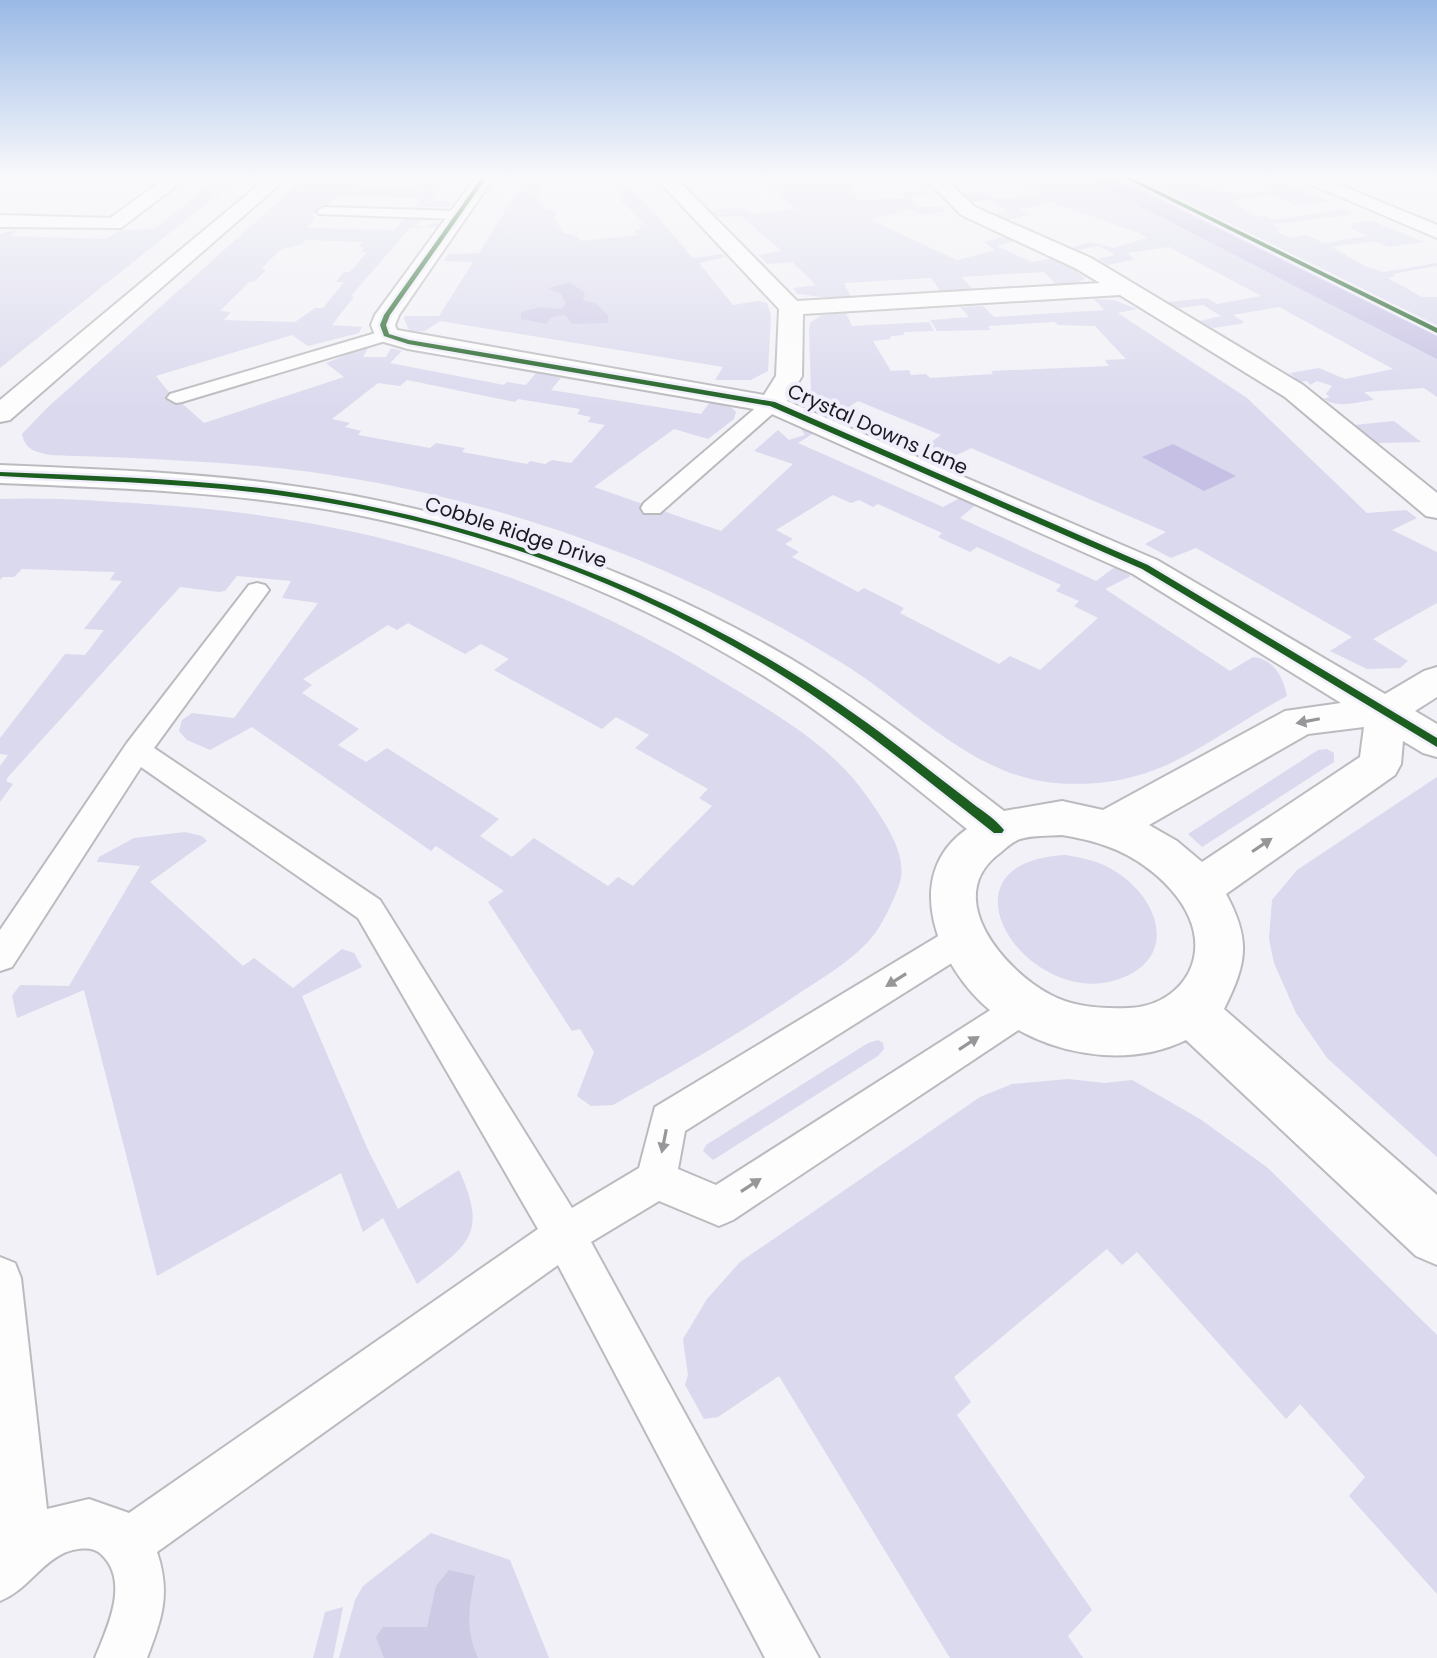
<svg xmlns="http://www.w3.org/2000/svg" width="1437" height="1658" viewBox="0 0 1437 1658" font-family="Poppins,sans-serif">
<rect width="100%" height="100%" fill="#f1f1f7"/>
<g fill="#dad9ee" fill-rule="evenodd">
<polygon points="220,177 240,177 0,368 0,234 19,229 10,236 106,239 120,230 154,229"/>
<path d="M306,177H357L360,179L358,183H362L359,188L409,189L433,177H449L432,200L452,202L448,207H416L422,198L338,196L327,205H322L312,216L315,217L307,228L395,230L403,219L425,220L414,225L423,227L438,222L440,227L410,228L351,296L354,297L332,325L362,327L359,333L308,346L292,335L156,376L168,391L204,423L344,377L326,363L363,348H368L363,357H386L391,348L402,351L390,363L504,385L507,382L526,385L536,373L561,378L551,390L701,414L711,401C721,402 730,405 736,412L734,419L708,439L674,429L594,487L721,531L793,464L754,451L778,430L789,440L805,435L801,429L807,428L817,431L798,443L943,507L962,497L977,504L960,518L1096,581L1115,567L1131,576L1105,589L1230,671L1253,657C1274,659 1283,677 1287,696C1203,741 1159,791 1055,783C972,776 909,704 842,663C799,636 753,612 707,590C582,531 447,491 311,472C225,461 137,458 50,455C36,452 25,450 22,434L48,407ZM306,240L363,242L359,247L364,248L361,252L366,253L350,272H344L336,282H344L323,308H315L295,322L224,320L231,312L220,311L249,282H254L266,270L262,268L281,249L301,245ZM407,380L515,402L518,399L580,409L577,414L591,417L588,422L605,425L571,463L552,460L545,464L530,461L527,464L462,452L465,448L436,443L430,448L358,435L361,431L345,427L350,423L332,419L378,383L400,386ZM833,495L851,503L859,500L873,507L878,504L942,533L938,537L970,552L977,547L1061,585L1056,591L1079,601L1074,606L1098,618L1040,670L1010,656L999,664L900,613L904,608L864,588L858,592L792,557L799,552L785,544L793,539L776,530Z"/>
<polygon points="526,177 589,177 540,182 542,187 537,188 540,192 534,193 545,210 553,209 557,216 553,217 564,233 578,237 581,241 638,235 634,230 641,229 639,225 645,224 620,200 624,199 609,181 599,182 596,177 623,177 693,258 722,254 726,257 699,263 733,305 758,301 767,303 771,315 768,371 751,380 715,380 723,367 440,321 425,331 410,332 404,319 405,316 439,316 473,262 444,261 448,254 479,253"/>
<path d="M761,177H843L859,200L904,198L901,193L926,190L930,194L910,196L918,207L940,206L946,211L924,215L911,210L870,220L957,260L995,250L984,242L1006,236L1015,241L997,246L1032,262L1055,258L1073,267L1085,279L1073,285L1058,286L1044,272L962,277L973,290L941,292L931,278L844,283L851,297L832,298L797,294L793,288L816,285L792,262L767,264L759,255L782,251L741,216L719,217L713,213L714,210C726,209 744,206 753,214L796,209Z"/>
<path d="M1019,177H1211L1218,181L1201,184C1224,195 1246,194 1270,190L1246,178L1272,177L1329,202L1294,205L1270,195L1232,201L1258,217L1265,216L1275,220L1344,209L1356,214L1272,224L1281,229L1276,231L1290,238L1307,235L1324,243L1367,236L1349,227L1354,225L1352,223L1372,221L1424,242L1388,247L1375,241L1332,247L1365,266L1383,272L1437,263V266L1393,274L1395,276L1388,278L1422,297H1437V397L1424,388L1364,392L1374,400C1359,401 1340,409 1323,399L1330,397L1326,394L1332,386L1317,381L1310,385L1307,381L1299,382L1290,373L1319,368L1345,379L1393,369L1279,307L1233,315L1244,322L1241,324L1213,328L1200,321L1221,316L1203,305L1180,308L1167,302L1207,298L1217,304L1261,296L1169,247L1127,253L1135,259L1108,265L1098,259L1115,255L1099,246L1078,250L1073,247L1091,242L1113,248L1147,238L1137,232L1050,202L1019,210L1028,215L1008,220L991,214L1008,211L992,200L970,202L961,194L983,192L994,198L1037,196Z"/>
<path d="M1094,299L1114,300L1137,309L1118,313L1247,398L1367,513L1406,510L1417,518L1392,530L1437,552V603L1373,639L1408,661L1400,668L1367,669L1330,651L1352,637L1196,548L1171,558L1145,544L1166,532L971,448C952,459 942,459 924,447L941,435L858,401L842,411L817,401L811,391L809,329L810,323L821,315L846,313L852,326L929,322L934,331L904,332V335L891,336L890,339L873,341L891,371L909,370L911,375L926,374L930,378L993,374L991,371L1109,366L1105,360L1126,359L1095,326L1058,325L1054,322L988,326L991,330L937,331L930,320L969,317L960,307L983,306L994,317L1104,310Z"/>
<polygon points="1394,421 1421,442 1377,443 1354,425"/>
<path d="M0,499C49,497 99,501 148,504C362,518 540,570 723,682C774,713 831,745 866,795C882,818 910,855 899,885C895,898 885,918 878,929C860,956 827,975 801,992C741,1033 677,1069 613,1105L591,1106L577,1096L594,1052L580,1029L572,1031L488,902L504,891L436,846L431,851L252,727L210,750L187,740L179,731L182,720L192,713L234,718L318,603L282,598L291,581L237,576L225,591L219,592L180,587L8,777L6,781L13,784L0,802V766L8,755L0,754V738L65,654L85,655L104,630L84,629L122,581L110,580L115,572L22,569L14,577H3L0,580ZM408,623L465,654L481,644L509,659L494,670L602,729L616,717L649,735L635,748L708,789L699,798L712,806L633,886L618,877L608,886L534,838L512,857L480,836L499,819L387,748L366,762L338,745L359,729L302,693L312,685L303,679L388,625L397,630Z"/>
<polygon points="1327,749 1334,753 1334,762 1202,847 1188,834 1318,750"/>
<polygon points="1437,777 1437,1157 1327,1058 1296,1013 1274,963 1269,939 1272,900 1297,870"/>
<path d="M185,832L202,836L207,841L150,882L243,966L254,958L293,988L342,949L354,953L362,967L302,996L368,1150L398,1209L459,1170C489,1236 467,1245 417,1284L383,1218L363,1232L341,1173L157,1276L84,990L17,1018L12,996L20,985L69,986L140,866L100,862H97L99,857L134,838Z"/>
<path d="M1066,855C1082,858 1099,861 1113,870C1162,899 1180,962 1113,981C1023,1005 931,861 1066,855Z"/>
<polygon points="878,1040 883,1043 884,1049 878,1056 713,1160 703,1151 706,1145 868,1043"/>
<polygon points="1068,1079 1105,1083 1132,1080 1200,1119 1268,1168 1437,1335 1437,1594 1349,1496 1365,1477 1300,1404 1286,1419 1137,1252 1122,1265 1107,1249 954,1377 971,1402 957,1415 1092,1610 1068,1636 1083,1658 950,1658 779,1376 718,1417 704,1419 685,1385 688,1375 683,1339 707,1299 740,1262 980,1097 1012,1084"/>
<polygon points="431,1533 510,1560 549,1658 339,1658 355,1600 363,1586"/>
<polygon points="343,1607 333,1658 313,1658 325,1612"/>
</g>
<g fill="#cdcae6">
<polygon points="570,282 585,293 583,300 595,303 608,315 608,323 572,324 565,315 551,317 547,324 521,319 521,312 541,307 561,309 566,304 561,294 548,288"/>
<path d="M449,1570L475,1576C469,1607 465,1629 478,1658H384L376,1637L383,1627H427L436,1586Z"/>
</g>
<g fill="#c6c1e4">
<polygon points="1083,177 1113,177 1437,336 1437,359"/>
<polygon points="1173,444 1236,476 1204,491 1142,457"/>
</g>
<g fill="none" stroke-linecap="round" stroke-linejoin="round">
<g stroke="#bbbbbf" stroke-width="4">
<g id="lane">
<polygon points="324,207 457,211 464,215 457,219 319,214 317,211"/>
<polygon points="386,330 394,335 392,339 182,402 176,403 167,398 170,394"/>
<polygon points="772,398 781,404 779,408 660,513 644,513 641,508 644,503 765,400"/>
<path d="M257,583L265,585L269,590L154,748L380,900L572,1208L639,1168L655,1107L950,929L962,925L974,929L978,939L974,949L685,1131L678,1169L716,1185L1014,995L1026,991L1038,995L1043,1006L1038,1017L733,1220L719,1226L659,1201L591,1242L819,1658H765L558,1265L157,1552C171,1594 162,1618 147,1658H95C107,1628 130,1582 102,1555C93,1545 74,1548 62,1554C37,1567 27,1590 0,1601V1257L15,1263L21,1278L47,1509L89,1499L129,1513L538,1229L358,918L141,767L12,967L0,971V930L127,743L249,585Z"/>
</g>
</g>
<g stroke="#bbbbbf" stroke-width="4">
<g id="street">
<polygon points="167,177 188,177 121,228 0,227 0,215 110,218"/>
<polygon points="268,177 288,177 10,420 0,422 0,400"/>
<path d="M476,177H494L399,315L395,325L397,330L764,395L776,376L779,309L655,177H675L797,301L1100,283L1075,268L961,215L924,177H944L975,207L1091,258L1303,385L1437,493V518L1426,516L1285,397L1120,295L803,314L802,376L787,401L1157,560L1385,694L1424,671L1437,667V697L1415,711L1437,724V757L1423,753L1403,741L1401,764L1395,775L1226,894C1251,940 1247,963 1224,1009L1437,1195V1265L1416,1256L1186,1040C1125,1070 1042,1054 991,1011C939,969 899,876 967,829C901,776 836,721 764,676C616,585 450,524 278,502C186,490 93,487 0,483V465C93,469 186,472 278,484C458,507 635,567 791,659C866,704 935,758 1004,811L1062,801L1103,810L1285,711L1341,703L1133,574L765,411L408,349L377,340L371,325L375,315ZM1364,727L1360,757L1202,862L1177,841L1149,825L1308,734ZM1062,835C1092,840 1121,848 1146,867C1163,879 1181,898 1189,917C1210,964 1176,1007 1128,1008C1103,1009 1073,1007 1051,995C1005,971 940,897 1000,853C1006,848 1012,842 1020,839C1033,835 1048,836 1062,835Z"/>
<polygon points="1294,177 1320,177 1437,225 1437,238"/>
</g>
</g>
<use href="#lane" fill="#fdfdfe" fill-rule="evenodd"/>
<use href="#street" fill="#fdfdfe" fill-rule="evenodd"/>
<g stroke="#efeefa" stroke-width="5">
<g id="cycleway">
<polygon points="482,177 487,177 390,315 386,325 389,334 409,340 775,402 1148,565 1437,738 1437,747 1142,569 770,406 408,344 384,336 380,325 384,315"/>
<polygon points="1123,177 1130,177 1437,328 1437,333"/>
<path d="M0,472C94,476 189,478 283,491C499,522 705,603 881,733C910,755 938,777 967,799C979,809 995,818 1004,830L1002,833H994C923,777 853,719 775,671C625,578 453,518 277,495C185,483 93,481 0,476Z"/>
</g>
</g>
<use href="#cycleway" fill="#1b5e20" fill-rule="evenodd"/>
</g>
<defs><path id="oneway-solid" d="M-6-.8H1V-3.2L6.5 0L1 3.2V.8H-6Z" transform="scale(2)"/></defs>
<g fill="#97979a">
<use href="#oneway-solid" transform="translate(1308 721) rotate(169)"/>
<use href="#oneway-solid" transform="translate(1262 845) rotate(-34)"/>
<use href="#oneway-solid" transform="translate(896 980) rotate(148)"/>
<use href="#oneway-solid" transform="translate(969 1043) rotate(-33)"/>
<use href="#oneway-solid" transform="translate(664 1141) rotate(101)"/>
<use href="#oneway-solid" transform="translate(751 1185) rotate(-33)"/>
</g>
<linearGradient id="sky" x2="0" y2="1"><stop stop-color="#9ab9e6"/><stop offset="0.43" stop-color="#f9f9fb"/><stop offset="1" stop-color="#f9f9fb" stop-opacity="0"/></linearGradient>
<rect width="1437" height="410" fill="url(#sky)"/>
<g text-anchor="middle" stroke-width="8" stroke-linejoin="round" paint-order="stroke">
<g font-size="20" fill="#1b1a1f" stroke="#efeefa">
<text transform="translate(878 429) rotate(24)" y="7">Crystal Downs Lane</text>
<text transform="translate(516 532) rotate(18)" y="7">Cobble Ridge Drive</text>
</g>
</g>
</svg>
